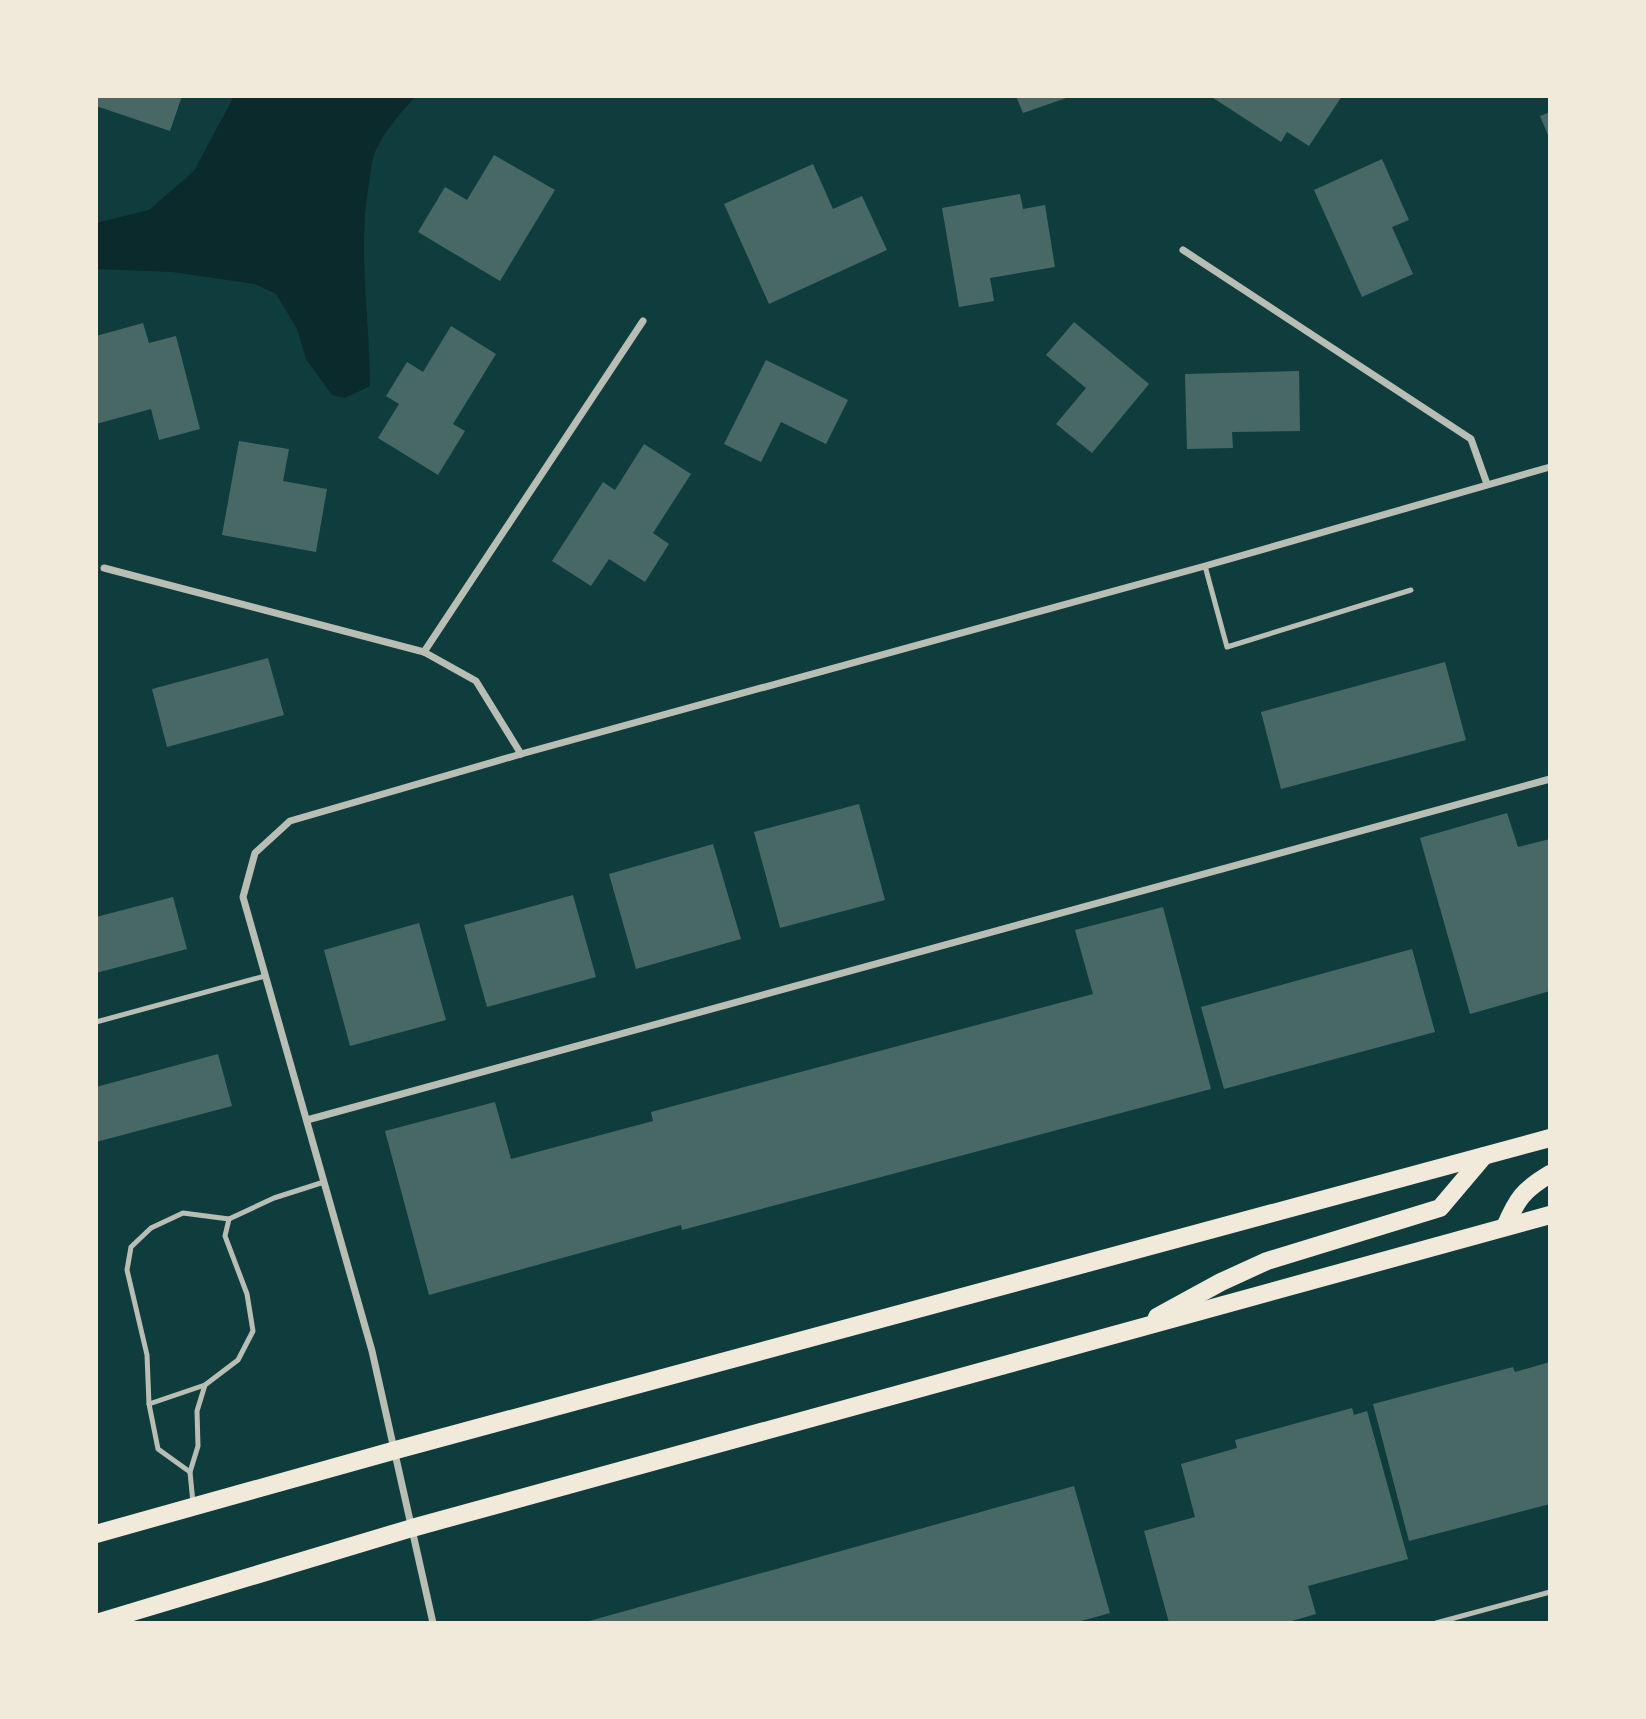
<svg xmlns="http://www.w3.org/2000/svg" width="1646" height="1719" viewBox="0 0 1646 1719" font-family="Montserrat,sans-serif">
<rect width="100%" height="100%" fill="#0f3d3e"/>
<path fill="#0a2a2b" d="M234,96H416C400,113 385,130 375,152C371,161 371,173 369,183C357,250 370,318 370,386L345,398L332,395L306,359L297,329L276,294L255,284L172,272L96,269V223L149,210L194,171Z"/>
<g fill="#486865">
<polygon points="96,96 182,96 170,131 96,106"/>
<polygon points="1016,96 1069,96 1069,97 1023,113"/>
<polygon points="1210,96 1342,96 1309,146 1287,132 1281,142"/>
<polygon points="1550,112 1550,140 1540,116"/>
<polygon points="494,155 555,190 500,281 418,232 445,187 467,200"/>
<polygon points="1382,159 1409,220 1392,227 1413,274 1362,297 1314,190"/>
<polygon points="813,164 833,209 862,196 887,250 769,304 724,204"/>
<polygon points="1020,194 1023,209 1045,205 1055,267 990,278 994,301 959,307 942,208"/>
<polygon points="1074,322 1149,384 1092,453 1056,424 1086,388 1046,355"/>
<polygon points="143,323 149,343 176,336 200,429 159,440 151,409 96,424 96,336"/>
<polygon points="451,326 496,354 453,424 465,431 438,475 378,438 399,404 386,396 407,362 423,372"/>
<polygon points="766,360 848,400 826,444 781,422 761,462 724,444"/>
<polygon points="1299,371 1300,431 1232,432 1233,448 1187,449 1185,374"/>
<polygon points="239,441 289,449 283,481 327,489 316,552 222,535"/>
<polygon points="644,444 691,474 653,533 669,544 645,582 609,559 591,586 552,561 603,482 615,490"/>
<polygon points="268,658 284,715 167,747 152,689"/>
<polygon points="1445,662 1466,740 1281,789 1261,712"/>
<polygon points="859,804 885,900 780,928 754,832"/>
<polygon points="1507,813 1518,847 1550,839 1550,991 1470,1014 1420,838"/>
<polygon points="713,844 741,939 636,969 609,874"/>
<polygon points="573,895 596,977 487,1007 464,925"/>
<polygon points="173,897 187,949 96,973 96,917"/>
<polygon points="1163,907 1211,1089 682,1230 681,1225 429,1295 385,1131 495,1102 511,1159 653,1121 651,1112 1093,994 1075,930"/>
<polygon points="419,923 446,1020 350,1046 324,950"/>
<polygon points="1412,949 1435,1032 1224,1089 1201,1007"/>
<polygon points="218,1054 232,1106 96,1142 96,1087"/>
<polygon points="1550,1362 1550,1504 1409,1541 1373,1404 1513,1367 1515,1372"/>
<polygon points="1352,1408 1354,1415 1367,1411 1408,1559 1308,1586 1316,1614 1285,1623 1169,1623 1144,1531 1195,1517 1181,1464 1237,1448 1235,1440"/>
<polygon points="1074,1486 1110,1613 1074,1623 582,1623"/>
</g>
<g fill="none" stroke-linecap="round" stroke-linejoin="round">
<g stroke="#b8beb3" stroke-width="5">
<polyline points="1205,566 1227,647 1411,590"/>
<polyline points="96,1022 265,976"/>
<polyline points="149,1404 205,1385 238,1360 253,1331 247,1294 225,1236 229,1219"/>
<polyline points="190,1472 158,1449 149,1404 147,1355 127,1270 131,1247 151,1228 183,1213 229,1219 274,1198 324,1182"/>
<polyline points="193,1503 190,1472 198,1446 197,1411 205,1385"/>
<polyline points="1436,1623 1550,1592"/>
</g>
<g stroke="#b8beb3" stroke-width="7">
<polyline points="1183,250 1471,439 1487,484"/>
<polyline points="104,568 424,652 476,681 521,754"/>
<polyline points="424,652 643,321"/>
<polyline points="307,1120 1550,779"/>
<polyline points="433,1623 372,1351 243,897 255,853 290,821 521,754 1205,566 1550,467"/>
</g>
<g stroke="#f1e9da" stroke-width="18">
<path d="M1505,1227C1517,1199 1523,1190 1550,1174"/>
<polyline points="1157,1317 1221,1282 1267,1261 1440,1208 1484,1156"/>
<polyline points="96,1534 396,1450 1550,1138"/>
<polyline points="96,1623 412,1528 1550,1215"/>
</g>
</g>
<rect width="1646" height="1719" fill="none" stroke="#f1e9da" stroke-width="196"/>
</svg>
